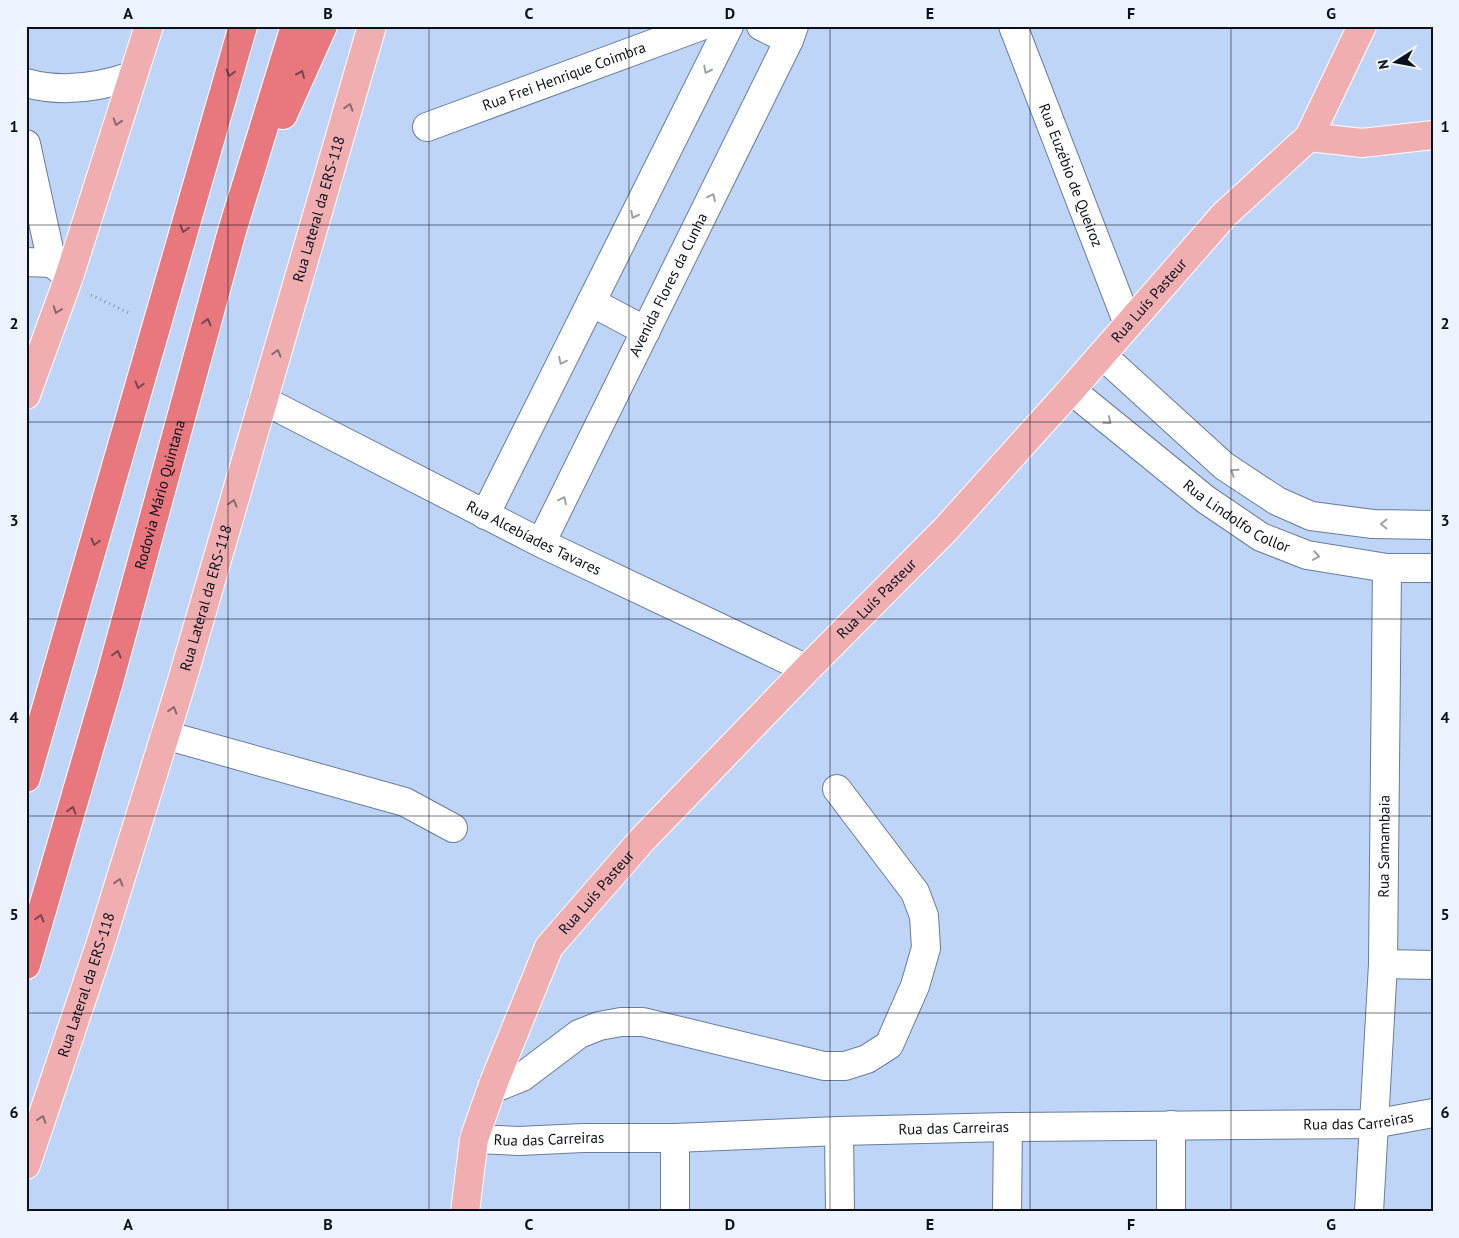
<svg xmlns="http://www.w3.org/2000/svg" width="1459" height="1238" viewBox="0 0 1459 1238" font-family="'PT Sans',sans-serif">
<rect width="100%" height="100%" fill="#bed5f7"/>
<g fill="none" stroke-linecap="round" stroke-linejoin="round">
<g stroke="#697d9c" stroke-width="30">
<g id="minor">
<polyline points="761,26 789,40"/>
<path id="s1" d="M1013,26L1128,324"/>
<path d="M26,83C62,93 97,88 132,76"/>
<path id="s2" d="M427,127L701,26"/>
<polyline points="26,144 52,263 69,277"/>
<polyline points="26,262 52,263"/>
<polyline points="591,302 646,331"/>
<polyline points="1102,355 1224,466 1277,501 1311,516 1373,524 1433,525"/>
<path id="s3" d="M1071,390L1205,499L1261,537L1307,555L1387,568H1433"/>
<path id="s4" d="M263,400L541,543L807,669"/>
<polyline points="485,515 729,26"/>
<path id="s5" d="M541,543L789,40L794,26"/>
<polyline points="165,735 405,802 453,828"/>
<polyline points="1383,964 1433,965"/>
<polyline points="494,1082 497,1087 522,1077 579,1034 599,1026 621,1022 643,1022 824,1066 845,1066 867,1059 889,1045 915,986 926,948 924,916 915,892 837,789"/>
<polyline points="1171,1125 1171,1212"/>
<polyline points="839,1131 840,1212"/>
<polyline points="675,1138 675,1212"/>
<path id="s6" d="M474,1139L519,1141L583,1138H675L839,1131L1008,1127L1373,1124L1433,1113"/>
<polyline points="1007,1212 1008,1127"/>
<path id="s7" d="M1369,1212L1383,964L1387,568"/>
</g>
</g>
<g stroke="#fff" stroke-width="30">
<g id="major">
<polyline points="1309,137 1362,143 1433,135"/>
<polyline points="26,395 69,277 149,26"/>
<path id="s8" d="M26,1165L100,945L181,684L372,26"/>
<path id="s9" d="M465,1212L474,1139L494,1082L549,947L642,840L807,669L946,529L1071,390L1225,214L1309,137L1362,26"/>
</g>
</g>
<g stroke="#fff" stroke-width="30">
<g id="highway">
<polyline points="283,115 323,26"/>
<polyline points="26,778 243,26"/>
<path id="s10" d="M26,965L110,678L232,231L295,26"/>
</g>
</g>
<polyline stroke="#8395af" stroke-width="3" stroke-dasharray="1 4" stroke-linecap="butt" points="91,295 131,314"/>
<use href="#minor" stroke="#fff" stroke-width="28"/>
<use href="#major" stroke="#f1aeb1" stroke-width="28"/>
<use href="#highway" stroke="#e8787d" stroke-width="28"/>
</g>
<defs><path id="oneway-chevron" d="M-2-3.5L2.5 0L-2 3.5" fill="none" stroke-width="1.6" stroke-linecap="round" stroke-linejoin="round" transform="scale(1.25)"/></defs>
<g stroke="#9da0a5">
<use href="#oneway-chevron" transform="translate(707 70) rotate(117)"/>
<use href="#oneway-chevron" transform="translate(712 197) rotate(-64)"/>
<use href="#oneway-chevron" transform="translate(634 215) rotate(117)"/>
<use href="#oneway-chevron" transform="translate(562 361) rotate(116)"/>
<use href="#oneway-chevron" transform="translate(1108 421) rotate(39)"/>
<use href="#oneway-chevron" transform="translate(1234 472) rotate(-146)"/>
<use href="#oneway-chevron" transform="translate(563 500) rotate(-64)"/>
<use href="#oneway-chevron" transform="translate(1384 524) rotate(-179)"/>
<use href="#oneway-chevron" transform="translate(1316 556) rotate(10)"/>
</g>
<g stroke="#79444d">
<use href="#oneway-chevron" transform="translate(230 73) rotate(106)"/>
<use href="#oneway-chevron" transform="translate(301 74) rotate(-66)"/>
<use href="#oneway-chevron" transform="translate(184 229) rotate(106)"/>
<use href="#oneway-chevron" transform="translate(207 322) rotate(-75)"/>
<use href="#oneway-chevron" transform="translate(139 385) rotate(106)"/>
<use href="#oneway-chevron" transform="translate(95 542) rotate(106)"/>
<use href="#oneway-chevron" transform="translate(117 654) rotate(-75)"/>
<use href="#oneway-chevron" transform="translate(72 810) rotate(-74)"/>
<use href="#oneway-chevron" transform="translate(40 918) rotate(-74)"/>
</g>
<g stroke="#89676e">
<use href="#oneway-chevron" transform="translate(349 107) rotate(-74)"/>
<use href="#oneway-chevron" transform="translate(117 122) rotate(107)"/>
<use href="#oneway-chevron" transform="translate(57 310) rotate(110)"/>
<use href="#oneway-chevron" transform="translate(277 353) rotate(-74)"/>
<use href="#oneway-chevron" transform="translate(233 503) rotate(-74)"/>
<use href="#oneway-chevron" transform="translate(173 710) rotate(-73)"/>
<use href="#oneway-chevron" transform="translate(119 882) rotate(-73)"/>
<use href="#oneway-chevron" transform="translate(42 1119) rotate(-72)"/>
</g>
<path fill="none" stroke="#0a111d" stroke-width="1" stroke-opacity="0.55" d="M228,26V1212M429,26V1212M629,26V1212M830,26V1212M1030,26V1212M1231,26V1212M26,225H1433M26,422H1433M26,619H1433M26,816H1433M26,1013H1433"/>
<g text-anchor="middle" stroke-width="5" stroke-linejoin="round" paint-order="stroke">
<g font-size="15" fill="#0a111d" stroke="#edf4ff">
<text dy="5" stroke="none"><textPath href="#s2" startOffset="146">Rua Frei Henrique Coimbra</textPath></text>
<text dy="5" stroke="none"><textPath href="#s1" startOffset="160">Rua Euzébio de Queiroz</textPath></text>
<text dy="5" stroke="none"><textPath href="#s8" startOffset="1000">Rua Lateral da ERS-118</textPath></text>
<text dy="5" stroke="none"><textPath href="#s5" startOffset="288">Avenida Flores da Cunha</textPath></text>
<text dy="5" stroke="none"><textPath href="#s9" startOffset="1162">Rua Luís Pasteur</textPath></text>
<text dy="5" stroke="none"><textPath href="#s10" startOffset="489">Rodovia Mário Quintana</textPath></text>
<text dy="5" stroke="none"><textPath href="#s3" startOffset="209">Rua Lindolfo Collor</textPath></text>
<text dy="5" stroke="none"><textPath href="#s4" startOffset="304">Rua Alcebíades Tavares</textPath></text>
<text dy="5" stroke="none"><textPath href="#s8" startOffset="595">Rua Lateral da ERS-118</textPath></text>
<text dy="5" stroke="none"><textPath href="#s9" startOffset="758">Rua Luís Pasteur</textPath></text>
<text dy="5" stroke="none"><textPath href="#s7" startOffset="366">Rua Samambaia</textPath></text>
<text dy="5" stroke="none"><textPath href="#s9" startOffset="352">Rua Luís Pasteur</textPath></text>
<text dy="5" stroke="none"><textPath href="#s8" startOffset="190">Rua Lateral da ERS-118</textPath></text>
<text dy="5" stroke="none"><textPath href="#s6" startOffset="885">Rua das Carreiras</textPath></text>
<text dy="5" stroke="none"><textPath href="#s6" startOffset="480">Rua das Carreiras</textPath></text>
<text dy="5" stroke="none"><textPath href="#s6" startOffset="75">Rua das Carreiras</textPath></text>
</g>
</g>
<rect width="1459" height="1238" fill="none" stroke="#edf4ff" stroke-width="55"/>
<g transform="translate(1396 62) rotate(259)" stroke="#edf4ff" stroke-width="4" paint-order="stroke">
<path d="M0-4L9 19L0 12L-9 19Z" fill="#0a111d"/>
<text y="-8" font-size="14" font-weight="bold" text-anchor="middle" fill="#0a111d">N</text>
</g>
<rect x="28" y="28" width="1404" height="1182" fill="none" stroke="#0a111d" stroke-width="2"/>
<g font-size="16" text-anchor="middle" font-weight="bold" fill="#0a111d">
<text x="128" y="19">A</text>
<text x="328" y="19">B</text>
<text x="529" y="19">C</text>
<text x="730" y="19">D</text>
<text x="930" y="19">E</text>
<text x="1131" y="19">F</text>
<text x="1331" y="19">G</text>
<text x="14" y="132">1</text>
<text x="1445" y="132">1</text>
<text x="14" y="329">2</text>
<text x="1445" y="329">2</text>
<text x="14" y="526">3</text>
<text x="1445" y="526">3</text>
<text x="14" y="723">4</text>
<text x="1445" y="723">4</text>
<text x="14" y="920">5</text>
<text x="1445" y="920">5</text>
<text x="14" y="1118">6</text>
<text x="1445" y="1118">6</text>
<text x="128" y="1230">A</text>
<text x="328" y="1230">B</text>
<text x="529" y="1230">C</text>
<text x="730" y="1230">D</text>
<text x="930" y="1230">E</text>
<text x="1131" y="1230">F</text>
<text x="1331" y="1230">G</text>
</g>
</svg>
